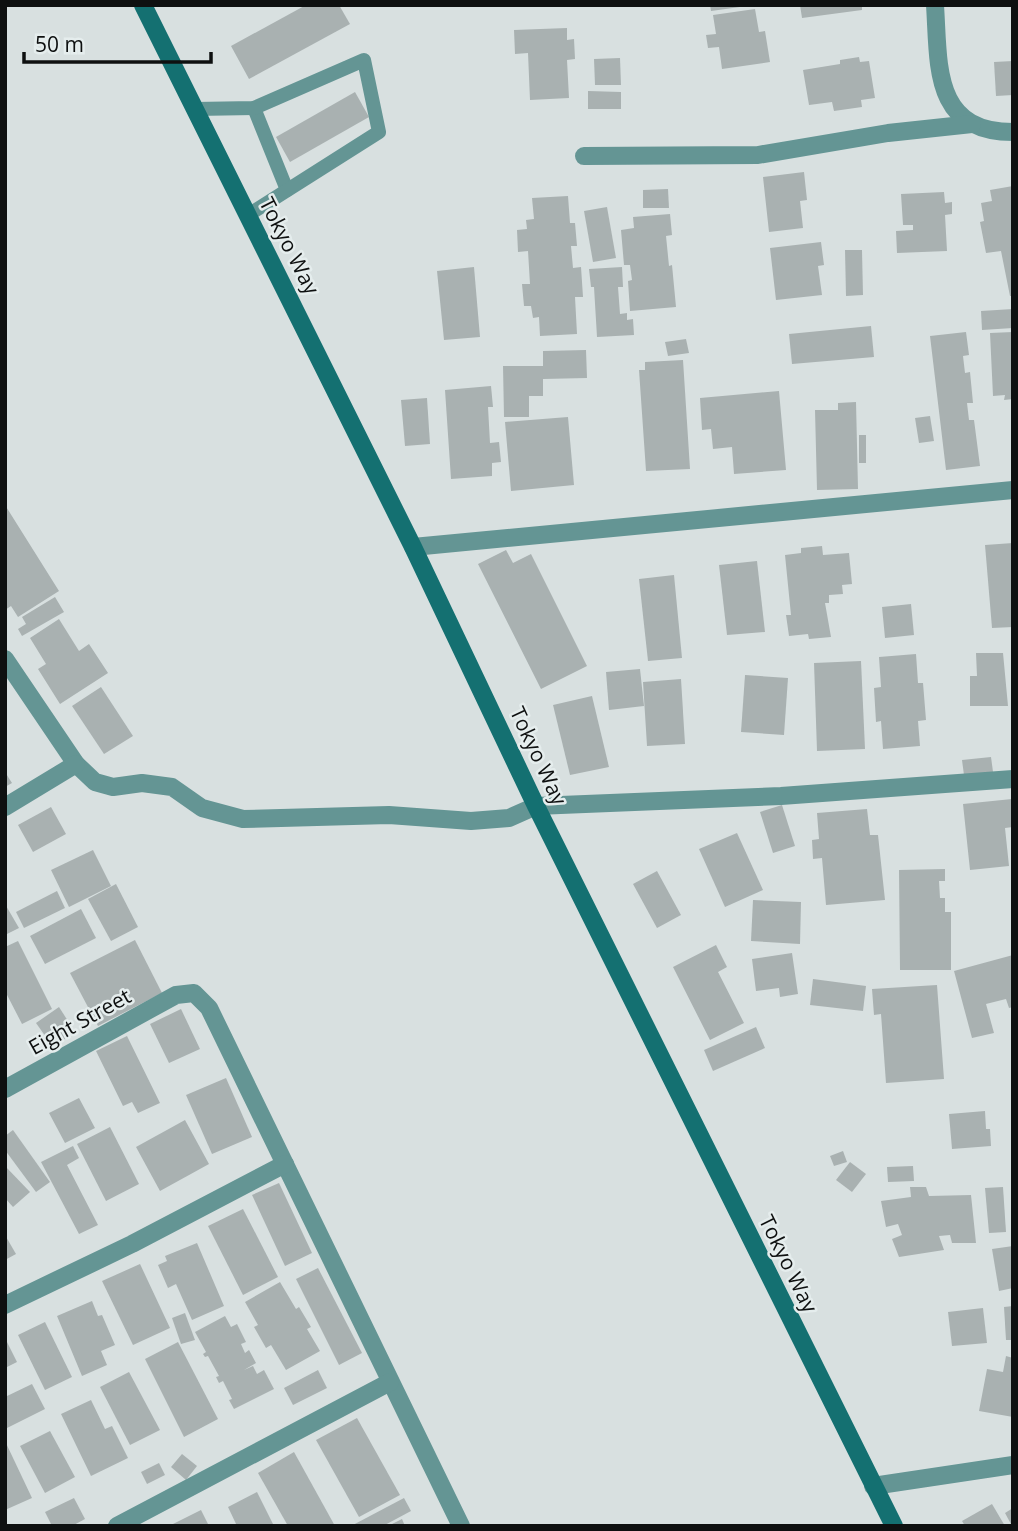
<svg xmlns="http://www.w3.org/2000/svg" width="1018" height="1531" viewBox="0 0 1018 1531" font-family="'Open Sans',sans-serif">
<rect width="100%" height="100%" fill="#d8e0e0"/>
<g fill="#a9b1b1">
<polygon points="306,5 339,5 350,24 249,79 231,46"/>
<polygon points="710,5 740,5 740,7 711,11"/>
<polygon points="800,5 862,5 862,10 802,18"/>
<polygon points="755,9 759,32 765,31 770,62 722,69 719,47 708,48 706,35 716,34 713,15"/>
<polygon points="567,28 567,40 574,39 575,59 567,60 569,98 530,100 528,53 515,54 514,30"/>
<polygon points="859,57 860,62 869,61 875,98 861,100 862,107 834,111 832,102 809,105 803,70 840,64 840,60"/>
<polygon points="620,58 621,85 595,85 594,59"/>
<polygon points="1013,61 1013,95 996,96 994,62"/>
<polygon points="588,91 621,92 621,109 588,109"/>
<polygon points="355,92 369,117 290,162 276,137"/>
<polygon points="804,172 807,200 800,201 803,228 769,232 763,177"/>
<polygon points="1013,186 1013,296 1010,296 1001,251 986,253 980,222 984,221 981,203 992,201 990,190"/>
<polygon points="668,189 669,208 643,208 643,190"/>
<polygon points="944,192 945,203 952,202 952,214 945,215 947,251 897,253 896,231 913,230 913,225 903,225 901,194"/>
<polygon points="568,196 570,223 575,223 577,246 571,246 573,268 581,267 583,297 575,297 577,334 540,336 539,317 533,318 531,306 524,306 522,284 530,284 528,251 518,252 517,230 527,229 526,220 534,219 532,198"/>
<polygon points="607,207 616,258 593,262 584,211"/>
<polygon points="670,214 672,235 666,236 669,266 672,265 676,307 630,311 628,281 632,280 630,265 624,265 621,230 634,228 633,217"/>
<polygon points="821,242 824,265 818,266 822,295 776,300 770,248"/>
<polygon points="845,250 862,250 863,295 846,296"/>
<polygon points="474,267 480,337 444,340 437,271"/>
<polygon points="622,267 623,287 618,287 620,314 627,313 627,320 633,319 634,335 597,337 594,287 591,287 589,269"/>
<polygon points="1013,309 1013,328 982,330 981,311"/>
<polygon points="871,326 874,357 792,364 789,334"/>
<polygon points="966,332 969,355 963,356 965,373 970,372 973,403 967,403 969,420 974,420 980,466 946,470 930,336"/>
<polygon points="1013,332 1013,399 1004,400 1005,395 993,396 990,333"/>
<polygon points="686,339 689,353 668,356 665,342"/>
<polygon points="586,350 587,378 543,379 543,396 529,396 529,417 504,417 503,366 543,366 543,351"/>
<polygon points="683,360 690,469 646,471 639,370 645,370 645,362"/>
<polygon points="491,386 493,407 488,407 490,443 499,442 501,462 492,463 492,476 451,479 445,390"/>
<polygon points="779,391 786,470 734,474 732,447 713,449 711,429 702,430 700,398"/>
<polygon points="427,398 430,444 405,446 401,400"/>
<polygon points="856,402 858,489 817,490 815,410 838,410 838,403"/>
<polygon points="930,416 934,441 919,443 915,418"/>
<polygon points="568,417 574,485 511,491 505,422"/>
<rect x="859" y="435" width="7" height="28"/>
<polygon points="5,505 59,591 18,617 11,606 5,610"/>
<polygon points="1013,543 1013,627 992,628 985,545"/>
<polygon points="822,546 823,555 849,553 852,584 842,585 843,594 829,595 829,603 825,603 831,637 809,639 808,634 789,636 786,615 791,615 785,555 801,553 801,548"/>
<polygon points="506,550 513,563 531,554 587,666 541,689 478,564"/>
<polygon points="757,561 765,632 727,635 719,565"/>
<polygon points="674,575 682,658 648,661 639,579"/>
<polygon points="55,597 64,612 22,636 18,629 26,624 22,617"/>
<polygon points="911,604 914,635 885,638 882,607"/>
<polygon points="59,619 79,651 89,644 108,673 60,704 38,669 46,664 30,638"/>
<polygon points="976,653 1003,653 1008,706 970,706 970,676 977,676"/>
<polygon points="916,654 918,683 923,683 926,720 918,721 920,746 883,749 881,721 876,722 874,688 881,687 879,657"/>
<polygon points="861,661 865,749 817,751 814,663"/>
<polygon points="640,669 644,706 609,710 606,672"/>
<polygon points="745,675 788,678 784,735 741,732"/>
<polygon points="681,679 685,744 647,746 643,682"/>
<polygon points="101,687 133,736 104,754 72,706"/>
<polygon points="592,696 609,767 570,775 553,705"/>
<polygon points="991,757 994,779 965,783 962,760"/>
<polygon points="5,772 12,783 5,787"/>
<polygon points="1012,799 1013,827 1005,828 1009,866 970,870 963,804"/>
<polygon points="782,805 795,846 773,853 760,812"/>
<polygon points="51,807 66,834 33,852 18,825"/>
<polygon points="867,809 870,835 878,835 885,900 826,905 822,858 813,859 812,840 819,839 817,813"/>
<polygon points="737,833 763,890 725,907 699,849"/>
<polygon points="93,850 111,886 69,907 51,870"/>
<polygon points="945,869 945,881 939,881 940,898 945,898 945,912 951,912 951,970 900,970 899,870"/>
<polygon points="657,871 681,915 657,928 633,884"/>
<polygon points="116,884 138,927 111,941 88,899"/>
<polygon points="57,891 65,908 24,928 16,912"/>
<polygon points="753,900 801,902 800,944 751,941"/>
<polygon points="5,904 19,928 5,935"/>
<polygon points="81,909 96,938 45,964 30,936"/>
<polygon points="135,940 162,993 98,1026 70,973"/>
<polygon points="18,941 52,1009 22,1024 5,991 5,947"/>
<polygon points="716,945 727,967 718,972 744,1023 710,1040 673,967"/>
<polygon points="792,953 798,994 780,997 779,988 756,991 752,959"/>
<polygon points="1013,955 1013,1007 1009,1008 1006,999 986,1004 994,1033 972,1038 954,971"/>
<polygon points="813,979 866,986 863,1011 810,1005"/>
<polygon points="937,985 944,1079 886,1083 881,1014 874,1015 872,989"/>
<polygon points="59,1007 75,1032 53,1047 36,1023"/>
<polygon points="181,1009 200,1049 169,1063 150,1024"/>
<polygon points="756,1027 765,1048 713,1071 704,1050"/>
<polygon points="127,1036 160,1103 138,1113 132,1102 123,1106 96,1051"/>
<polygon points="226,1078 252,1137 212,1154 186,1095"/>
<polygon points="79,1098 95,1128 65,1143 49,1113"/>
<polygon points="985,1111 986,1129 990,1129 991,1146 952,1149 949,1114"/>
<polygon points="185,1120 209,1164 160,1191 136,1147"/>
<polygon points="110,1127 139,1184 106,1201 77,1144"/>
<polygon points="13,1130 50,1182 36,1192 5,1150 5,1136"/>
<polygon points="73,1146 79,1158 67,1165 98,1225 79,1234 41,1162"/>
<polygon points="843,1151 847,1162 834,1166 830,1156"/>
<polygon points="850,1162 866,1174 852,1192 836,1180"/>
<polygon points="5,1166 30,1192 13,1207 5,1198"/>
<polygon points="913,1166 914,1181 888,1182 887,1167"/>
<polygon points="279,1183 312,1253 285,1266 252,1195"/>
<polygon points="910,1187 926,1187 929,1196 971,1195 976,1243 952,1243 950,1235 939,1236 944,1250 899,1257 892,1239 902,1235 898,1224 886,1227 881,1201 911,1197"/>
<polygon points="1003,1187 1006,1232 989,1233 985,1188"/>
<polygon points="243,1209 278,1277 243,1295 208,1226"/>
<polygon points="5,1235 16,1254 5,1260"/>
<polygon points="197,1243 224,1306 192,1320 176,1284 168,1288 158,1265 167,1261 165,1256"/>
<polygon points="1013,1246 1013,1288 999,1291 992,1249"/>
<polygon points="140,1264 170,1328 133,1345 102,1281"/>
<polygon points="318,1268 362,1353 339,1365 296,1279"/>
<polygon points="280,1282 296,1309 299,1307 311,1327 307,1329 320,1351 286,1370 271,1345 266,1348 254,1327 258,1325 245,1302"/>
<polygon points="92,1301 98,1316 102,1315 115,1345 101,1351 107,1365 82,1376 57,1316"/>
<polygon points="1013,1306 1013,1340 1006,1340 1004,1307"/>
<polygon points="983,1308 987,1343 952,1346 948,1312"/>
<polygon points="185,1313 195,1340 181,1344 172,1318"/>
<polygon points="225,1316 231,1327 237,1324 246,1342 241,1344 245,1353 249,1350 256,1363 244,1370 253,1366 257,1374 264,1370 274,1389 234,1409 229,1400 232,1399 223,1381 219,1383 216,1377 219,1376 208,1356 205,1357 203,1354 206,1352 195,1332"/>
<polygon points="45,1322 72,1377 45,1390 18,1335"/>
<polygon points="7,1342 17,1362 5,1368 5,1343"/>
<polygon points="178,1342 218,1419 184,1437 145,1359"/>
<polygon points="1006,1356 1013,1358 1013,1417 979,1411 987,1369 1003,1372"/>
<polygon points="318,1370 327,1388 293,1405 284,1388"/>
<polygon points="129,1372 160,1430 130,1445 100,1387"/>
<polygon points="32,1384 45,1409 5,1429 5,1397"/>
<polygon points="91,1400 105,1429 112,1426 128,1458 91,1476 61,1414"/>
<polygon points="357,1418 400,1495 359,1517 316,1440"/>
<polygon points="50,1431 75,1477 45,1493 20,1446"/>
<polygon points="5,1441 32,1498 5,1510"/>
<polygon points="294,1452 335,1526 288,1526 258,1473"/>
<polygon points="182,1454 197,1466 186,1480 171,1467"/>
<polygon points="159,1463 165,1475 147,1484 141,1472"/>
<polygon points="257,1492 274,1526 237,1526 228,1507"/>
<polygon points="74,1498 85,1519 72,1526 52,1526 45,1512"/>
<polygon points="404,1498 411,1511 383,1526 351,1526"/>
<polygon points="992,1504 1005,1526 965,1526 962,1521"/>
<polygon points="1013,1508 1013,1526 1012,1526 1005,1513"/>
<polygon points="201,1510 209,1526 169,1526"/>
<polygon points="402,1519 405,1526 388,1526"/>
</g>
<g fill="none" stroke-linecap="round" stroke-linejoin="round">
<g stroke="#649594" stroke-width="14">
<polyline points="254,108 287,190"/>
<polyline points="195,109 254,108 364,60 379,132 248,215"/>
</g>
<g stroke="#649594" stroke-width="18">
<path d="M935,5C939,64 932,132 1013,132"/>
<polyline points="584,156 758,155 888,133 972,124"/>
<polyline points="413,547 1013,490"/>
<polyline points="5,659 76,764 95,782 113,787 142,783 172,787 202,808 243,819 389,815 471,821 509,818 536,806 781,796 1013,779"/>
<polyline points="5,807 76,764"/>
<polyline points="5,1089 176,995 194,993 209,1008 461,1526"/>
<polyline points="5,1305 132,1244 285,1164"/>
<polyline points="873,1486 1013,1465"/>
<polyline points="117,1526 390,1382"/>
</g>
<polyline stroke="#147071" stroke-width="18" points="143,5 413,547 536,806 894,1526"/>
</g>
<g text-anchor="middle" stroke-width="5" stroke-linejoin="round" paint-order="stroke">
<g font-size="21" fill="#0e1010" stroke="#e5eded">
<text transform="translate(289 246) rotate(63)" y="7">Tokyo Way</text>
<text transform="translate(538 756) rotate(65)" y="7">Tokyo Way</text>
<text transform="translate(80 1022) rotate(-29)" y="7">Eight Street</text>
<text transform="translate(788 1264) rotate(64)" y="7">Tokyo Way</text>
</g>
</g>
<rect width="1018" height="1531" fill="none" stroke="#0e1010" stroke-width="14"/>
<path d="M24 52v10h187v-10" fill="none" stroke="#0e1010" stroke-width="3.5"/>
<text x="35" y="52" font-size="21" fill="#0e1010" stroke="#e5eded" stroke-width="5" paint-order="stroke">50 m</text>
</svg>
